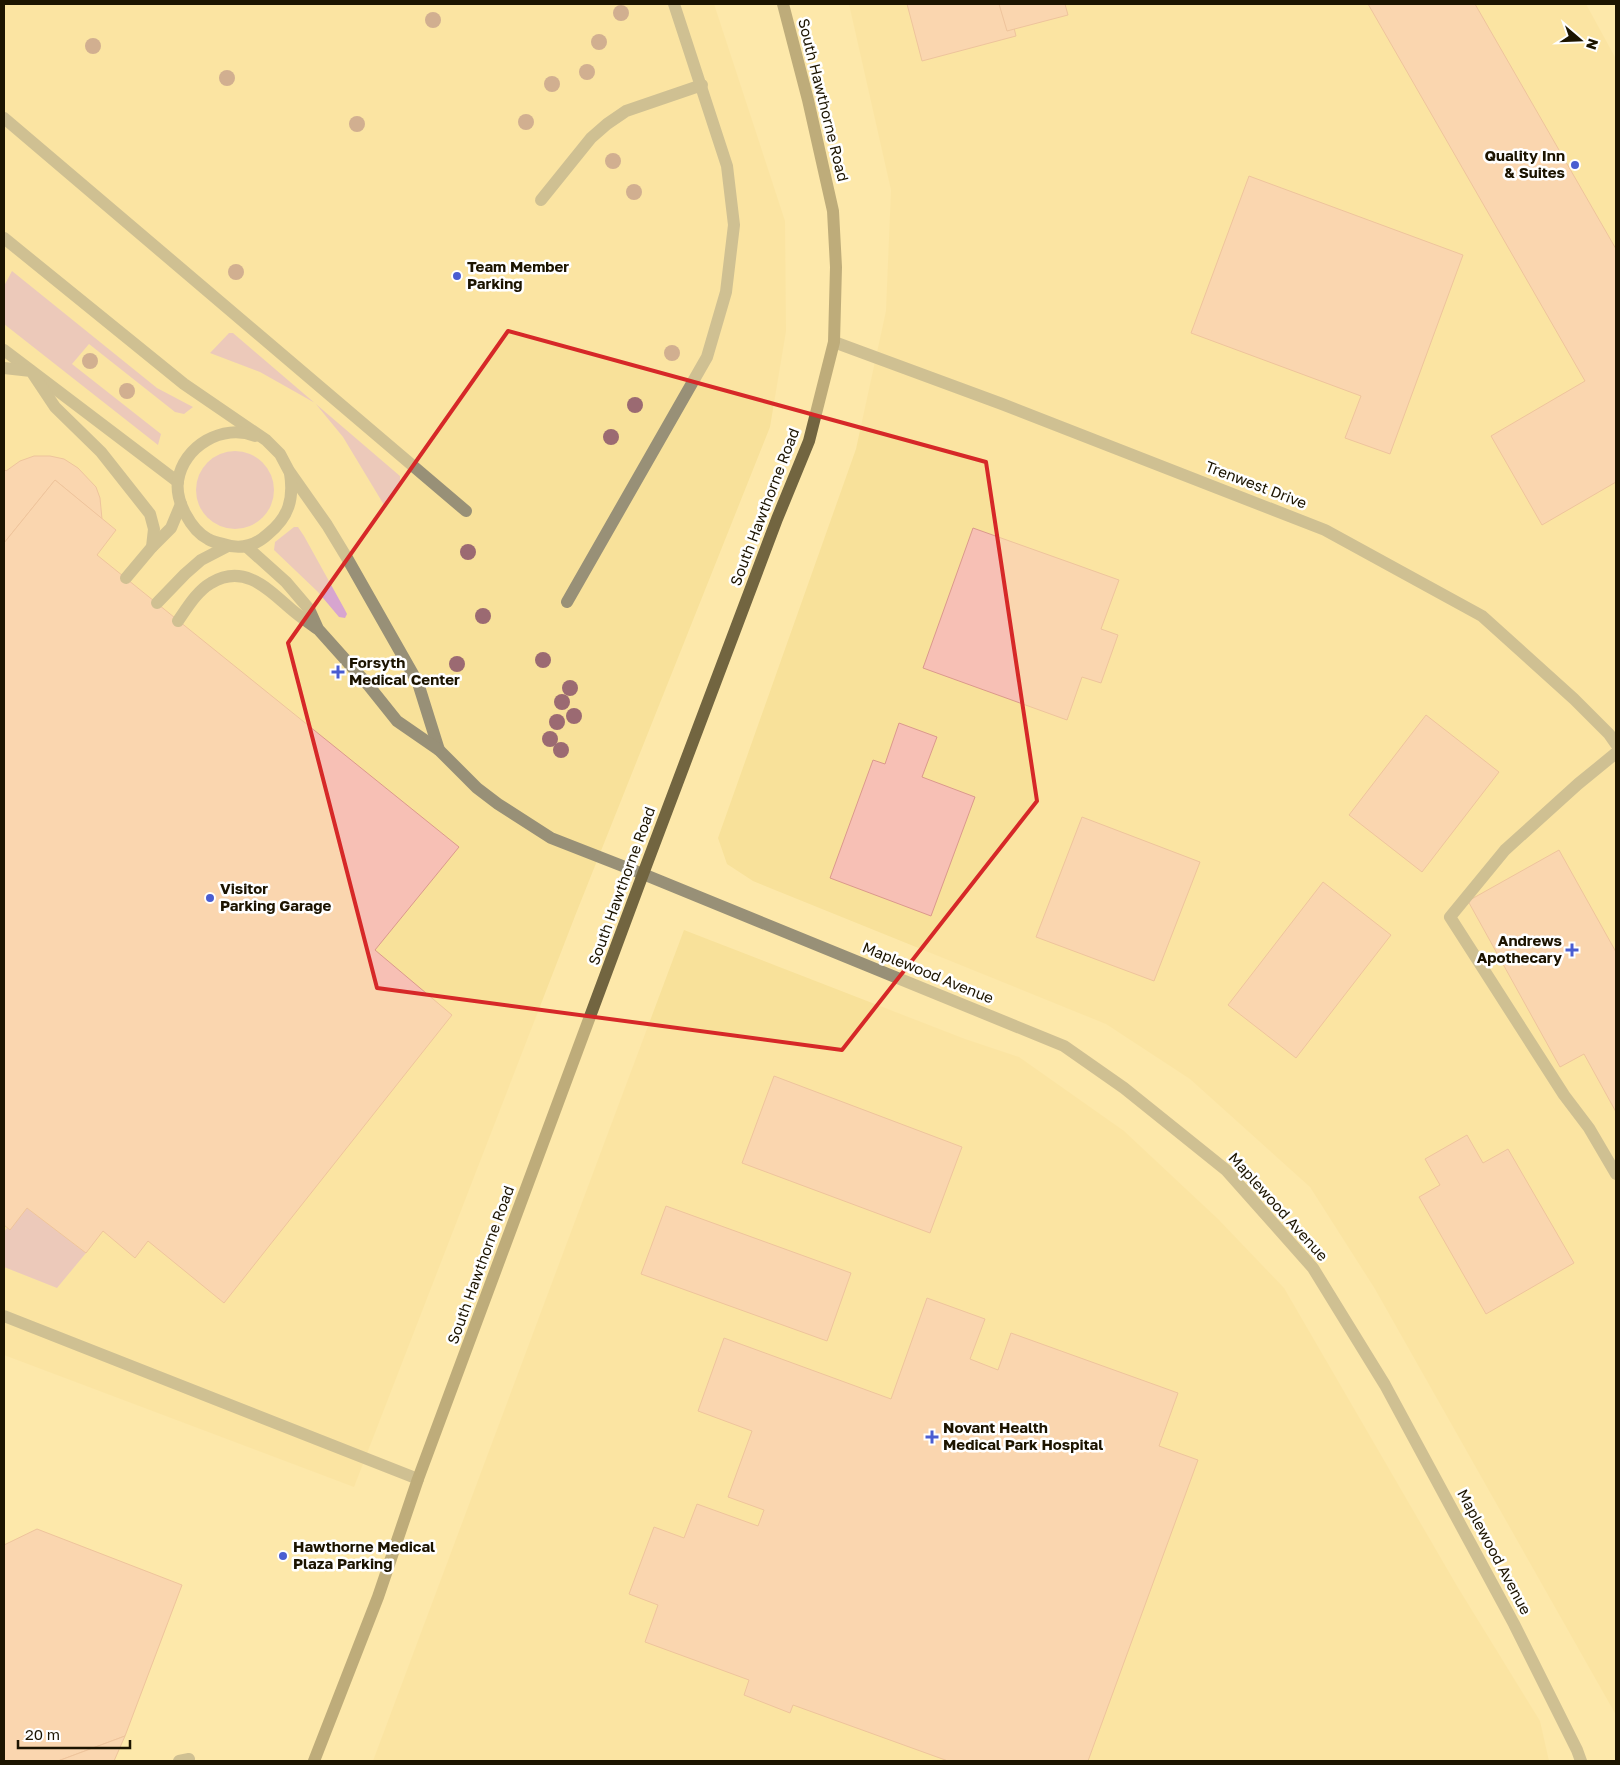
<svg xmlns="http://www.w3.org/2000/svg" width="1620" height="1765" viewBox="0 0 1620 1765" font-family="'Golos Text',sans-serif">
<rect width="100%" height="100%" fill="#fde8aa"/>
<g fill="#f8e19a">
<polygon points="4,4 714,4 785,221 786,331 770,427 575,916 354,1487 4,1355"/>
<polygon points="849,4 1586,4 1616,59 1616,1715 1375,1289 1310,1187 1190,1079 1106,1024 753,881 727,864 718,838 856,449 886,311 891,190"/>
<polygon points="684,930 965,1039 1019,1057 1124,1131 1218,1219 1284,1288 1457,1586 1540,1721 1549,1761 373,1761"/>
</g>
<g fill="#d7a5cf">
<polygon points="12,271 157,388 193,407 184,414 175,412 89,344 72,364 161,434 158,445 4,324 4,286"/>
<polygon points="229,333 233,333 400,476 400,485 384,505 343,437 315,403 260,372 210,353"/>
<circle cx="235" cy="490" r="39"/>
<polygon points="294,527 298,527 304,536 345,610 347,614 345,618 339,617 318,592 274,550 275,542"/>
<polygon points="27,1208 86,1253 57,1288 4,1267 4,1232 7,1228 10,1229"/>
</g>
<g fill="#f7c0b5" stroke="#db998c">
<polygon points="907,4 1008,4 1016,36 922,61"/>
<polygon points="999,4 1065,4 1068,15 1007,31"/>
<polygon points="1368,4 1475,4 1616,249 1616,482 1542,525 1491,436 1585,381"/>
<polygon points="1249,176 1463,255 1390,454 1345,438 1361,396 1191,333"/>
<polygon points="34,456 50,456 64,459 78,468 96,487 100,498 102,519 55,480 4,543 4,469 6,471 20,461"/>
<polygon points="55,480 116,530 97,555 459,847 375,950 452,1015 224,1303 148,1241 135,1258 103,1231 86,1253 27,1208 10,1230 4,1225 4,543"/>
<polygon points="973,528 1119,580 1101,629 1118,635 1101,683 1082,677 1067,720 923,668"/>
<polygon points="1426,715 1499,772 1422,872 1349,815"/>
<polygon points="899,723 937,737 922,777 975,797 931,916 830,878 873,760 885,764"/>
<polygon points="1082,817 1200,862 1154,981 1036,937"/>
<polygon points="1559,850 1616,952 1616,1112 1584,1054 1560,1067 1468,901"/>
<polygon points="1323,882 1391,935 1296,1058 1228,1005"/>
<polygon points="774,1076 962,1147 930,1233 742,1163"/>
<polygon points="1467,1135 1483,1163 1508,1149 1574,1263 1486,1314 1419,1197 1440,1185 1425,1159"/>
<polygon points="666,1206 851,1273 827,1341 641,1274"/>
<polygon points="927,1298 985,1319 970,1359 998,1370 1011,1333 1178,1393 1159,1446 1198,1460 1088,1761 948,1761 793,1705 790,1713 744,1695 749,1680 645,1642 658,1605 629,1594 654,1527 684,1538 697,1504 758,1526 764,1510 728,1497 752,1431 698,1411 724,1338 891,1399"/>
<polygon points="37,1529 182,1585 125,1736 58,1761 4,1761 4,1545"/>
<polygon points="125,1736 114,1761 58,1761"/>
</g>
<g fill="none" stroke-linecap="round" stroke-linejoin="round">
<g stroke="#989077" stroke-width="12">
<polyline points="4,118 466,511"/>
<polyline points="541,200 591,138 607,124 626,111 702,85"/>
<polyline points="4,238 184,384 266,440 280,454 289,471 327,525 347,558 418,683 439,750"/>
<polyline points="4,350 178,482"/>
<polyline points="4,368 31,371 55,407 101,452 150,514 154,529 152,547 126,578"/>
<path d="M255,436C223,423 183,446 178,481C175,501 191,530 208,539C213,542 218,543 223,544C240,550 255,546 268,534C289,517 294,499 290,473"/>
<polyline points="152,547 171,528 181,504"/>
<polyline points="247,547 286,582 309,609 318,629 369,686 397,721 439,750 477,788 498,804 551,838 643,874"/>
<polyline points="567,602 707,357 726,292 734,225 727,166 674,4"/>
<polyline points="157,603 185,574 201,560 228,546"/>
<path d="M178,621C187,608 197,591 211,583C244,563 268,589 291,609C299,616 308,622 316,628"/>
<polyline points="1616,753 1578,784 1505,850 1450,917 1564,1095 1589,1128 1616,1174"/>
<polyline points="4,1316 418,1479"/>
<polyline points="179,1761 189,1759"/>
</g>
<g stroke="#989077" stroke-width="12">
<polyline points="834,342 1002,404 1325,530 1482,616 1574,699 1609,734 1616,744"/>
<polyline points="643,874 1064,1046 1124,1088 1226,1170 1313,1268 1385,1385 1514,1624 1577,1750 1581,1761"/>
</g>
<polyline stroke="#726540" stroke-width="12" points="314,1761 378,1597 418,1479 643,874 777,519 809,441 834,342 836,267 833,211 808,100 783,4"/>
</g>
<g fill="#9b6a72">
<circle cx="621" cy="13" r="8"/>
<circle cx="433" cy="20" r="8"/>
<circle cx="599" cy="42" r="8"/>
<circle cx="93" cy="46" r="8"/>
<circle cx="587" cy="72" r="8"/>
<circle cx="227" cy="78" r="8"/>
<circle cx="552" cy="84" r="8"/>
<circle cx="526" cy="122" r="8"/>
<circle cx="357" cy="124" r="8"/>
<circle cx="613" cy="161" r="8"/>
<circle cx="634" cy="192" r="8"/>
<circle cx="236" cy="272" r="8"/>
<circle cx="672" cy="353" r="8"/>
<circle cx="90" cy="361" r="8"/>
<circle cx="127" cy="391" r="8"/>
<circle cx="635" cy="405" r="8"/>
<circle cx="611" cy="437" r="8"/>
<circle cx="468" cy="552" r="8"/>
<circle cx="483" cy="616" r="8"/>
<circle cx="543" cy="660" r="8"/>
<circle cx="457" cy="664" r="8"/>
<circle cx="570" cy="688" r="8"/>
<circle cx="562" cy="702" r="8"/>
<circle cx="574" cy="716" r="8"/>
<circle cx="557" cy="722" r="8"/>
<circle cx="550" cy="739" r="8"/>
<circle cx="561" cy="750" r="8"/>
</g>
<path d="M0 0H1620V1765H0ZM508,331L986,462L1037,801L842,1050L377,988L288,643Z" fill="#fde8aa" fill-opacity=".55" fill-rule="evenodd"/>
<path fill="none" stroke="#d62828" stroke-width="4" stroke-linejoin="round" d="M508,331L986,462L1037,801L842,1050L377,988L288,643Z"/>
<g fill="#4a5dd1" stroke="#fff" stroke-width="2">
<circle cx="1575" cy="165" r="5"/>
<circle cx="457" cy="276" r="5"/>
<path d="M335.5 664.5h5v5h5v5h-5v5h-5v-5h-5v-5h5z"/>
<circle cx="210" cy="898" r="5"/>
<path d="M1569.5 942.5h5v5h5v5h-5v5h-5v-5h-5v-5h5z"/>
<path d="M929.5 1429.5h5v5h5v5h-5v5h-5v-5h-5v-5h5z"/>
<circle cx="283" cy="1556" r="5"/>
</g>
<g text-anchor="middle" stroke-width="5" stroke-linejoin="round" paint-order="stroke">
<g font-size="15" fill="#1c1400" stroke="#fff">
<text transform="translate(823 100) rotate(76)" y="5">South Hawthorne Road</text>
<text transform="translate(1256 485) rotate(21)" y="5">Trenwest Drive</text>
<text transform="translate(765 507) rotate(-69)" y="5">South Hawthorne Road</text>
<text transform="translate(622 886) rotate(-70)" y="5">South Hawthorne Road</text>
<text transform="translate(928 973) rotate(22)" y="5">Maplewood Avenue</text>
<text transform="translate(1278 1207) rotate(48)" y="5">Maplewood Avenue</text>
<text transform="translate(481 1265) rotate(-70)" y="5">South Hawthorne Road</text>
<text transform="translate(1494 1552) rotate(62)" y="5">Maplewood Avenue</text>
</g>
<g font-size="15" font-weight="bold" fill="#1c1400" stroke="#fff" text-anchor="start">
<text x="1565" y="161" text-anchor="end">Quality Inn<tspan x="1565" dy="17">&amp; Suites</tspan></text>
<text x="467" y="272">Team Member<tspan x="467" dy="17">Parking</tspan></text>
<text x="349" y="668">Forsyth<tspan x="349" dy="17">Medical Center</tspan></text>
<text x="220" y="894">Visitor<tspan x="220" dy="17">Parking Garage</tspan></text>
<text x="1562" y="946" text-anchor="end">Andrews<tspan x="1562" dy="17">Apothecary</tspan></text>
<text x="943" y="1433">Novant Health<tspan x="943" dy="17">Medical Park Hospital</tspan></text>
<text x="293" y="1552">Hawthorne Medical<tspan x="293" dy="17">Plaza Parking</tspan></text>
</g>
</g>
<rect width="1620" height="1765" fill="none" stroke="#1c1400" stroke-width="10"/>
<g transform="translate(1580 40) rotate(109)" stroke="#ffffff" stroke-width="4" paint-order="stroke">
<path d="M0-4L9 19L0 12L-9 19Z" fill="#1c1400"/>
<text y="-8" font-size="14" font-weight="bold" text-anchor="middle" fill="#1c1400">N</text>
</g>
<path d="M18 1740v8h112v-8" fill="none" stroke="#1c1400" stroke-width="2.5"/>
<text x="25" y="1740" font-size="15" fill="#1c1400" stroke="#ffffff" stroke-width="4" paint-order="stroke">20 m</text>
</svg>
